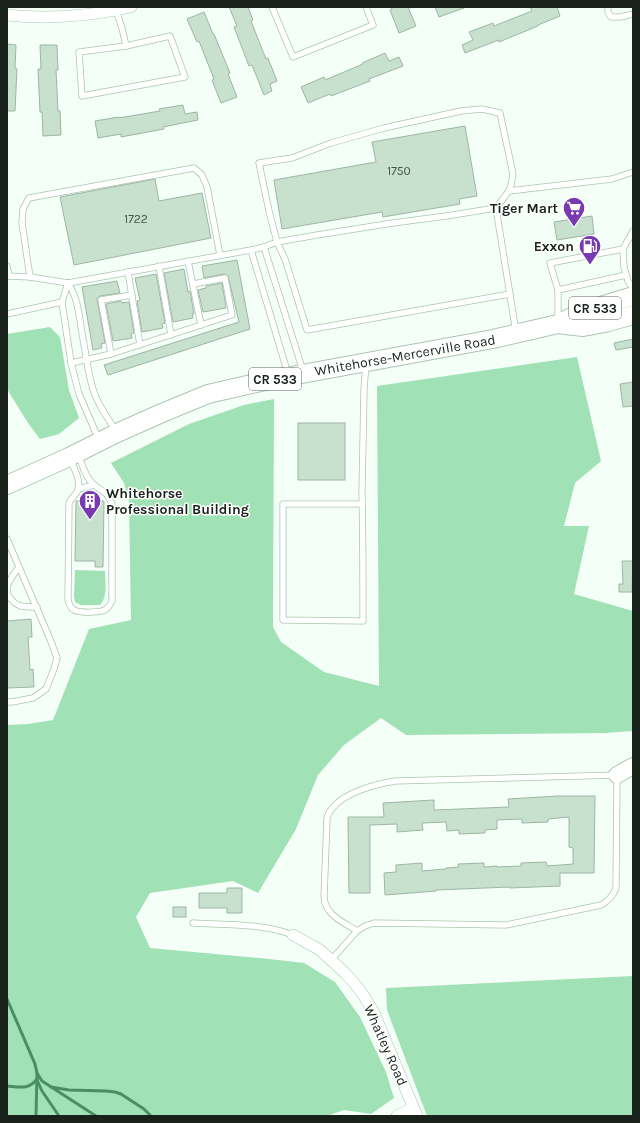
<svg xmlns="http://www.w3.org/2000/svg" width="640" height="1123" viewBox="0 0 640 1123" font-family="Karla,sans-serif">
<rect width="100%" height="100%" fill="#f4fff7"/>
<g fill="#a1e1b6">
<polygon points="50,327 60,337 69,390 79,418 59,434 40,439 28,423 7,389 7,334"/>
<polygon points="577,357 601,461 575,483 564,526 589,526 574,594 633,611 633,731 605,733 406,735 381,718 344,745 318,775 296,829 258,893 233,881 150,893 136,917 150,948 269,959 304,963 335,982 360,1017 386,1072 394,1098 371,1114 344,1110 327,1116 7,1116 7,725 28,724 53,720 89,629 131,620 129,502 124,483 111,463 189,424 244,405 274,399 273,627 281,642 324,672 379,686 377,386"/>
<path d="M75,570L105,571C105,581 108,598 100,605H81L75,602L74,596Z"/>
<polygon points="633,976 633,1116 427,1116 387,1010 386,988"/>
</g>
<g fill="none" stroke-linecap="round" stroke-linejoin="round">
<g stroke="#4a8e64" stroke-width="3">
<polyline points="7,999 35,1064 37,1073 36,1116"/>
<polyline points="37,1073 42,1081 96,1116"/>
<polyline points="37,1080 42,1091 59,1116"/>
<path d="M7,1086C19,1087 29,1090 37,1079"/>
<polyline points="51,1087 69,1090 106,1091 115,1092 121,1094 144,1109 151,1116"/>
</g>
</g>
<g fill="#c7e1ce" stroke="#9db6a4">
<polygon points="229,7 248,7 253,20 251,21 266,59 268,58 277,81 270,84 272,91 264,95 252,65 249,66 234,27 237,26"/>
<polygon points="391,7 408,7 416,26 399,33 390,10 392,9"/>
<polygon points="435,7 464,7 464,8 439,17"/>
<polygon points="530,7 557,7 560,16 538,25 538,26 499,42 499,40 465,53 462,45 473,40 469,32 493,23 494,26 532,11"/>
<polygon points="204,12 213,34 214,34 230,73 228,74 237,97 221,103 212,80 214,79 199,41 197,42 187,19"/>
<polygon points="7,44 16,45 15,68 17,69 15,111 7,111"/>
<polygon points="40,45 57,45 58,70 56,70 58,111 60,111 61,135 43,136 42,112 40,112 38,69 41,69"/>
<polygon points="385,53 389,61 399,57 403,66 369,79 370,81 331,96 330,94 308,103 301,87 324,77 325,80 363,64 362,63"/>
<polygon points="183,105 185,114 197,112 198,120 163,127 164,129 121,137 121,134 98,138 95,121 119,117 119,118 160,111 159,109"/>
<polygon points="465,126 477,196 459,199 460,204 383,217 382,212 282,229 274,180 376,162 372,142"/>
<polygon points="155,179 159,201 202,193 211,238 74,265 60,197"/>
<polygon points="592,216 594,234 557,240 554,222"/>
<polygon points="237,260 250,329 108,375 104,365 239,322 228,276 224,274 204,278 202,266"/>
<polygon points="184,269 188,292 190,291 194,314 192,314 193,318 173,322 164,273"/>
<polygon points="156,274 165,323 162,324 163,328 142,332 137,301 140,300 135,278"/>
<polygon points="117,281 120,293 100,296 97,299 105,343 101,344 102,348 93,350 82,287"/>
<polygon points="222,283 226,308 203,312 198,290 206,288 206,286"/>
<polygon points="121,301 122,303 129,302 134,333 131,334 132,338 113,341 106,304"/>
<polygon points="633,339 633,347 616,350 614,343"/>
<polygon points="633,382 633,406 623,407 620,384"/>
<rect x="298" y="423" width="47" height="57"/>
<polygon points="76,501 104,501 103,567 95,567 95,561 75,561"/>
<polygon points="622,561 633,561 632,592 619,592 619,584 623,584"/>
<polygon points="31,619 32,637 28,637 30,670 33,669 34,687 7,688 7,621"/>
<polygon points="558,796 595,796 594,873 560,873 560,886 510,888 510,887 436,890 436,891 385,895 384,873 396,872 396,865 422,863 422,871 446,869 446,868 459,867 458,864 484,863 484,867 497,866 497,867 521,866 521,863 546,862 547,866 573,864 573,848 569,847 569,817 548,819 548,822 522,823 522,819 497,820 497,829 485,830 485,833 459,834 459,830 447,831 446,822 422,823 423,830 397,832 397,824 370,825 370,893 349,893 348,817 384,817 383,803 434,800 434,810 509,807 508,799"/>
<polygon points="227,888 242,888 242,913 227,913 227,908 199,908 199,893 227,893"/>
<rect x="173" y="907" width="13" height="10"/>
</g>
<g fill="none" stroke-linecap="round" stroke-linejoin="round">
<g stroke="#abc5b3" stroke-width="7">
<g id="service">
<polyline points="272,7 293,57 373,25 366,7"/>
<polyline points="608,7 608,12 611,17 620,17 633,14"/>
<polyline points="116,10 122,28 126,46"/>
<polygon points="170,36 185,77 82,96 79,52 126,46"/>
<polyline points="509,191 612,179 633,172"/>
<polyline points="496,208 516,332"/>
<polyline points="633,231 623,249 624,267 628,281 633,289"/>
<polyline points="264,247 303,371"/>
<polyline points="623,249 550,263 558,290 626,275"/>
<polyline points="251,250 288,374"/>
<polyline points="188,261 201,325"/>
<polyline points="7,266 9,276"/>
<polyline points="159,266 171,335"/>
<polyline points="128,272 140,345"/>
<polyline points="7,276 30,277 68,283 251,250 264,247 277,242 317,235 393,223 446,216 496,208 509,191 511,185 513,174 500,113 482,109 461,111 384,128 331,143 292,158 259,163 269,211 277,242 285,259 307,330 510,294"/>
<polyline points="30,277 22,223 23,209 29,198 194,168 202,175 207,187 220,255"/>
<polyline points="68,283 62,302 71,363 79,394 99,440"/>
<path d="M68,283C78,298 79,315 82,333C85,349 87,366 91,382C95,400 106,416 116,431"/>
<polyline points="558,290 558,320"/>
<polyline points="7,314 62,302"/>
<polyline points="111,354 101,300 132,295"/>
<polyline points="71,363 111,354 232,315 225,278 193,284"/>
<path d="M70,459C74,468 81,480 78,490C76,495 71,498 69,503L68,600C69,604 70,608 74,610C79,613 102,613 106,609C109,607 110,605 112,601V504C106,489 101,492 92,483C85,476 82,464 78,454"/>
<polyline points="78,489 94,485"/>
<path d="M362,504H283V620L363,621C363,578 363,536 362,493L364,389L366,364"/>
<polyline points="7,539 50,639 57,658 54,669 46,689 33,698 12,702 7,702"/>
<path d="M19,567C12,577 2,587 10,598C13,602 17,605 21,606C26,607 32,607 37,607"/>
<path d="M193,923C227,925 261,923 293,935"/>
<path d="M331,960L357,931L365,926L374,923L506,925L601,905C609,901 613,896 616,888L617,775L395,781C376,784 342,793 331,810C329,812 328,815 327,818L324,897C325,915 343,922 357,931"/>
</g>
</g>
<g stroke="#abc5b3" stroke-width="12">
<g id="minor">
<path d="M7,15C49,20 90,16 131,7"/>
<polyline points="293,935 320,950 344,972 355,984 364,996 374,1013 417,1116"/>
<polyline points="397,1116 413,1108"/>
</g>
</g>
<g stroke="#abc5b3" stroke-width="18">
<polyline id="secondary" points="617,775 633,766"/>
</g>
<g stroke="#abc5b3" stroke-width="20">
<g id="primary">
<polyline points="558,324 583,327 605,323 633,315"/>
<polyline points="7,485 69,457 117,433 162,413 208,394 269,380 493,339 558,324 581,312 633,296"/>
</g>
</g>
<use href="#service" stroke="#fff" stroke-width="5.5"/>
<use href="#minor" stroke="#fff" stroke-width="11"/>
<use href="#secondary" stroke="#fff" stroke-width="16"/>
<use href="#primary" stroke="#fff" stroke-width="18"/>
</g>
<defs>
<g id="supermarket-pin" transform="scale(1.15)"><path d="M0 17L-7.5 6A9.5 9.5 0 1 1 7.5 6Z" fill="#783ab0" stroke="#fff"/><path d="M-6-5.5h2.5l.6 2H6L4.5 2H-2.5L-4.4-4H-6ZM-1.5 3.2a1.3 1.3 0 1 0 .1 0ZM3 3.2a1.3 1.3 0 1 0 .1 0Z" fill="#fff"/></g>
<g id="fuel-pin" transform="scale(1.15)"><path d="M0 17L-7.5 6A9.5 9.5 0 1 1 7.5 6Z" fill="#783ab0" stroke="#fff"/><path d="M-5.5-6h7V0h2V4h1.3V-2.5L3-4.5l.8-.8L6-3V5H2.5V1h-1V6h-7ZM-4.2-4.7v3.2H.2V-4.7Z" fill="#fff"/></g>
<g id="building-pin" transform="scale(1.15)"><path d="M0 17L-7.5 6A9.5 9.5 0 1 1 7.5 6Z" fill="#783ab0" stroke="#fff"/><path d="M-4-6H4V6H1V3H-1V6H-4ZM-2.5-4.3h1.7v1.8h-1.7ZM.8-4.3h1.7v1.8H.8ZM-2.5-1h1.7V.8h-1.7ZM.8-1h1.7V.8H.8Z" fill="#fff"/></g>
</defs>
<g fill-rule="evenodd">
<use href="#supermarket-pin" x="574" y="208"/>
<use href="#fuel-pin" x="590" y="246"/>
<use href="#building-pin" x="90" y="501"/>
</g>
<g text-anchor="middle" stroke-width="3" stroke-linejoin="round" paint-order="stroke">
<g font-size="12" fill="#445248">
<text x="399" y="175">1750</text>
<text x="136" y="223">1722</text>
</g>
<g fill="#fff" stroke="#5d645f" stroke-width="1">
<rect x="569" y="297" width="52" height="22" rx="3"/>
<rect x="249" y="368" width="52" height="22" rx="3"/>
</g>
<g font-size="13" font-weight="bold" fill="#18221b">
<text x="595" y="313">CR 533</text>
<text x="275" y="384">CR 533</text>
</g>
<g font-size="14" font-weight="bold" fill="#18221b" stroke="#fff" text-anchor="end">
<text x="558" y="213">Tiger Mart</text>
<text x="574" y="251">Exxon</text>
<text x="106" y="498" text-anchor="start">Whitehorse<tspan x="106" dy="16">Professional Building</tspan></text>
</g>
<g font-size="14" fill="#18221b" stroke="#fff">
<text transform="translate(405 355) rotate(-10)" y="5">Whitehorse-Mercerville Road</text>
<text transform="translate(386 1045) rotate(66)" y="5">Whatley Road</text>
</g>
</g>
<rect width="640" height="1123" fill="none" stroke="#18221b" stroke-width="16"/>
</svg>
